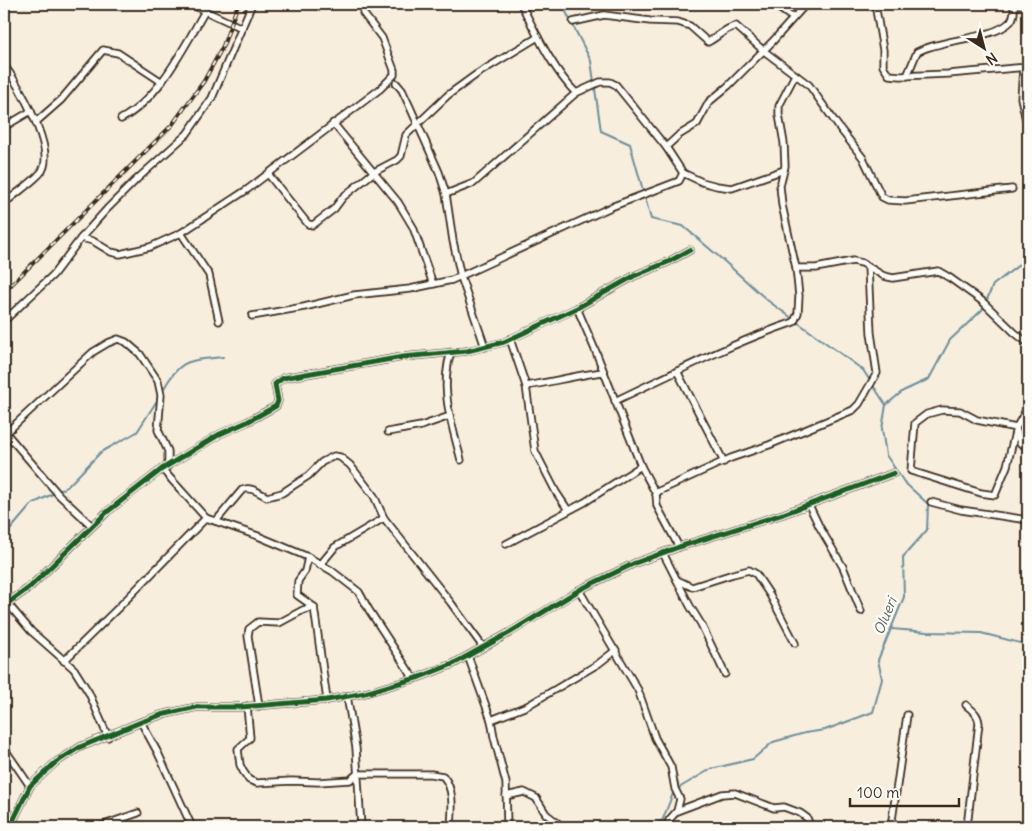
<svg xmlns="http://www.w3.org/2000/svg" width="1032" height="831" viewBox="0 0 1032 831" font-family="Delius,sans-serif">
<rect width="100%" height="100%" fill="#f8eedd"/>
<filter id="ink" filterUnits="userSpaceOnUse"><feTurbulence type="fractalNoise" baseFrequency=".02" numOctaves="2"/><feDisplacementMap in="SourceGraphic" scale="10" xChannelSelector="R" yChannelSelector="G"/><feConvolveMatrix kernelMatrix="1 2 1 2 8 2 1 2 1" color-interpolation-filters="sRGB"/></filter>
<g filter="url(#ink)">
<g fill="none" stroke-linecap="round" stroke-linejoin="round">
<g stroke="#6d8f9c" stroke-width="2">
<polyline points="562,4 591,61 601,131 630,144 651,219 683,226 724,261 767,300 863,370 886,405"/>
<polyline points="986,302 993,285 1028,258"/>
<path d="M163,390C181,357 189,361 223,357"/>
<polyline points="4,537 32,504 67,487 101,452 137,432 158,399"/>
<polyline points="892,629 927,632 981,633 1028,645"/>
<polyline points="677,789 711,769 753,759 773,742 805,733 825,730 873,712 882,679 878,660 904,597 903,557 927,530 928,504 904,482 886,455 882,429 886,405 903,391 929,379 950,340 982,310 984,306"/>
<polyline points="648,827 662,821 674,791"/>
</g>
<g stroke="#3b2a1e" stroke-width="9">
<g id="street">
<path d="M521,4C536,33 553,70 576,93"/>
<polyline points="773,4 793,18"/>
<polyline points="875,4 883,50 883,66 889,75 901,76 948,74 1028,67"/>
<polyline points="1015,4 1028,6"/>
<polyline points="205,11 242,28"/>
<path d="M573,22L604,15L650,21L678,22L690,26L708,42C718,37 725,28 736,26L764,51L809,85L838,126L863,158L882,197L888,200L905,201L1012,189"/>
<path d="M4,65C18,84 56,149 42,171C35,181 13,195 4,204"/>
<polyline points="1023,68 1021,98 1028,129"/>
<path d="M907,76L917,52C940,39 994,39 1010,22C1015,17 1014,10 1014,4"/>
<polyline points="396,83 402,90 410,107 439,172 446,194 453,241 461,277 485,347"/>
<path d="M121,119C159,99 184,47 205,11L191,4"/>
<polyline points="36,122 61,100 103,50 118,53 162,82"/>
<polyline points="333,123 398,202 413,227 433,284"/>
<polyline points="4,127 31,111"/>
<polyline points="784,170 732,188 717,186 702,182 683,173 666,147 679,135 697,124 709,102 728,86 773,41 806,4"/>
<polyline points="268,174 308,224 313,225 334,209 343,197 374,172 397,160 401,156 406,135 448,95 477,74 538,37"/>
<polyline points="446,194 474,183 576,93 600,82 610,82 616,85 666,147"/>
<polyline points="181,233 209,275 219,321"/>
<polyline points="81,238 93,241 111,252 120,254 150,247 181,233 248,189 380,89 394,75 394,70 382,38 363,13"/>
<polyline points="796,268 816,268 853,261 862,263 884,276 893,278 938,271 950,278 982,301 1015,333 1028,343"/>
<polyline points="577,308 596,352 641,466 656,494 657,506 679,547"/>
<polyline points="252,316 304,307 354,295 410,289 452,280 611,207 679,181 683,173"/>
<polyline points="4,321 53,275 81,238 107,209 136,180 187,134 212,98 252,4"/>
<polyline points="510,339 526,386 535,451 556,492 568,510"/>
<path d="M451,352C439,388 452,425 461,460"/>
<polyline points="677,371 724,462"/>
<path d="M526,386C552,382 577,375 603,372"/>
<path d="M615,401C674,373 732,343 794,322L798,313L799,296L796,268L782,205L780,186L785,166L784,143L779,115V106L795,75"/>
<polyline points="1028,407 1016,428 977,420 960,411 942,410 927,414 915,423 911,471 981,493 995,495 1007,466 1016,428 1020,443 1028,448"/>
<polyline points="4,429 6,433 93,352 108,343 118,339 126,342 140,354 158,381 161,395 158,430 168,451 168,466"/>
<polyline points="388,432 421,426 450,416"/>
<polyline points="6,433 59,495 92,526"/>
<polyline points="162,469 206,518 258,536 308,557 332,571 359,592 369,610 414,679"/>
<polyline points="656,494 659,491 731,458 769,445 853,410 859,404 877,373 871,333 868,267"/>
<polyline points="931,502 961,510 1028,520"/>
<polyline points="809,505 819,526 843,567 861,611"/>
<path d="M216,521L242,490C250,486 258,492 267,497L282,493L308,476L322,462L334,456L340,457L350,465L374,496L384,518L451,603L483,647"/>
<polyline points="506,544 585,502 641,466"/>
<polyline points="663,553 690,606 701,624 725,674"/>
<polyline points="308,557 305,571 298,581 297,595 314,607 327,700"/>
<polyline points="320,565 335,547 384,518"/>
<polyline points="677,580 692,587 733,574 749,570 756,574 770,595 795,643"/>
<polyline points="579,590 638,690 655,738 671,767 675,789 680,799 677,811 669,820 667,827"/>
<polyline points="8,604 31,631 74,669 89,693 108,737"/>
<polyline points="4,606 30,587 107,512 162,469 220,434 247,422 276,406 278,401 275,384 283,378 403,357 467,351 504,342 577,308 634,276 668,262 690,250"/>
<polyline points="468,656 491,720 494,737 506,783 507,827"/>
<polyline points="64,661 119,607 206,518"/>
<polyline points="347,696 356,748 361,827"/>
<path d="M966,705C973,711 978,714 979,723L967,827"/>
<path d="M247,706L250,738L238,749L240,765L243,771L249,780L257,783L291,781L318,782L350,780L357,774H431L443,776C455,790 452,810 451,827"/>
<polyline points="259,706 248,636 249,629 258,622 279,623 303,610 314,607"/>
<polyline points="491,720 527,706 598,664 616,650"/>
<polyline points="141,722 158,753 192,827"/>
<polyline points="4,748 30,786"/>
<polyline points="506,796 524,792 536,798 546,814 563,827"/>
<polyline points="677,811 722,794 735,793 774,808 784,807 800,813 807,818 811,827"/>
<polyline points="4,818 11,826"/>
<polyline points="10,827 30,786 55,763 80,747 141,722 161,715 197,707 241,707 327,700 365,693 420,677 453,664 509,633 581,589 635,563 679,547 783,514 894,473"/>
<polyline points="98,827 138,813"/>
<polyline points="891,827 907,715"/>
</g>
</g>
<use href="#street" stroke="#fdfcf7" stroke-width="5.5"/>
<g stroke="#3b2a1e" stroke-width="4">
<polyline id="rail" points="4,292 172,125 204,81 223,46 238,4"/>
</g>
<use href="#rail" stroke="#fdfcf7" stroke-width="2" stroke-dasharray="5.5" stroke-linecap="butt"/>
<g stroke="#fdfcf7" stroke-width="8">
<g id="cycleway">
<polyline points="4,606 30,587 107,512 162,469 220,434 247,422 276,406 278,401 275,384 283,378 403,357 467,351 504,342 577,308 634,276 668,262 690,250"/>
<polyline points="10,827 30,786 55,763 80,747 141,722 161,715 197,707 241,707 327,700 365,693 420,677 453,664 509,633 581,589 635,563 679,547 783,514 894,473"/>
</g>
</g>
<use href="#cycleway" stroke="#1b5e20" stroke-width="5"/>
</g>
</g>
<g text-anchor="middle" stroke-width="5" stroke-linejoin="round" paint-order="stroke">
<g font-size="14" font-style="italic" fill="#545d5d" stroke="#fdfcf7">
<text transform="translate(885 616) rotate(-68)" y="5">Olueri</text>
</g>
</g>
<rect width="1032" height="831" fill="none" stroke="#fdfcf7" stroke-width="20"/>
<rect x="10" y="10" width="1012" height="811" fill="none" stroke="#3b2a1e" stroke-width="2" filter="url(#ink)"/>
<g transform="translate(984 48) rotate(144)" stroke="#fdfcf7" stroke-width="4" paint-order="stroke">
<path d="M0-4L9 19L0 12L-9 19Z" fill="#3b2a1e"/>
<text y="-8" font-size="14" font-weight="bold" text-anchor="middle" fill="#3b2a1e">N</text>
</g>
<path d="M850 798v8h109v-8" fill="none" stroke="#3b2a1e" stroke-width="2.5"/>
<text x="857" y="798" font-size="15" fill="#3b2a1e" stroke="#fdfcf7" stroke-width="4" paint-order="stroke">100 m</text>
</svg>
